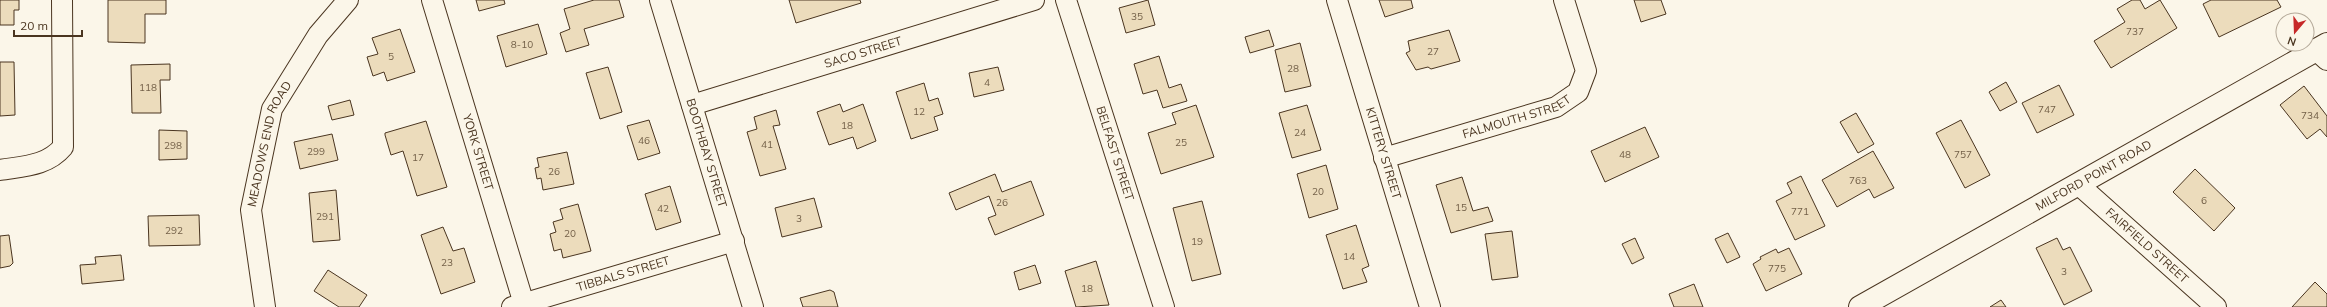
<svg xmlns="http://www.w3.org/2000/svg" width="2327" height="307" viewBox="0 0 2327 307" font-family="Mulish,sans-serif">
<rect width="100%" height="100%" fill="#fbf6e9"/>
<g fill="#ecdcbc" stroke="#4a3520">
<polygon points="0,0 19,0 19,10 14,10 14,25 0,25"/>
<polygon points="108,0 166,0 166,14 145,14 145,43 108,42"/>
<polygon points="476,0 504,0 505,4 479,11"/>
<polygon points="594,0 619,0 624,17 584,29 589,45 566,52 560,33 570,29 564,9"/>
<polygon points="789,0 860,0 861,3 796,23"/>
<polygon points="1148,0 1155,25 1126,33 1119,8"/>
<polygon points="1379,0 1411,0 1413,8 1385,17"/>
<polygon points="1634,0 1661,0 1666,14 1641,22"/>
<polygon points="2132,0 2140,0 2145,9 2160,0 2177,28 2111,68 2094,41 2125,22 2117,9"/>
<polygon points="2211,0 2277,0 2281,7 2219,37 2203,4"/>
<polygon points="538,24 547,54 506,67 497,36"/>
<polygon points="400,29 415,72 387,81 384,72 373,76 367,57 378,54 372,38"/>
<polygon points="1269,30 1274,46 1250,53 1245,37"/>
<polygon points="1449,30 1460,61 1431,69 1428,67 1416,70 1406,53 1410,51 1408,41"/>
<polygon points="1300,43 1311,86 1285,92 1275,50"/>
<polygon points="1159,56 1169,88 1181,84 1187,101 1163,108 1157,90 1143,94 1134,64"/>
<polygon points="0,62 14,62 15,115 0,116"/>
<polygon points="170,64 170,80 160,80 161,113 132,113 131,65"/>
<polygon points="608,67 622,112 600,119 586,73"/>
<polygon points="998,67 1004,90 974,97 969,73"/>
<polygon points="2006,82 2017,102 2000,111 1989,92"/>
<polygon points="924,83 929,101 938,98 943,114 934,117 938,130 911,139 896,92"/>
<polygon points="2059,85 2074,115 2037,133 2022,103"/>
<polygon points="2304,86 2327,116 2327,137 2320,129 2307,139 2280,105"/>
<polygon points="350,100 354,115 332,120 328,106"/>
<polygon points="840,104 843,112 863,104 876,141 857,149 853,137 829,145 817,112"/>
<polygon points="1196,105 1214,157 1161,174 1148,133 1176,124 1172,113"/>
<polygon points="1307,105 1321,150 1292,158 1279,113"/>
<polygon points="776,110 780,125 773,126 786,169 760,176 747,132 757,129 754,117"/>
<polygon points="1856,113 1874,144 1858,153 1840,122"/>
<polygon points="649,120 660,153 638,160 627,126"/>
<polygon points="1961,120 1990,175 1965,188 1936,133"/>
<polygon points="426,121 447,187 417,196 403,151 391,155 385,135 385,133"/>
<polygon points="1645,127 1659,157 1605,182 1591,151"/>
<polygon points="159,130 187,131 187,159 159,160"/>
<polygon points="332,134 338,160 300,169 294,142"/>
<polygon points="1873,151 1894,188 1874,198 1869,189 1837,207 1822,180"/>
<polygon points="567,152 574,184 543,190 541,178 537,179 535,168 539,167 537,158"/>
<polygon points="1326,165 1338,209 1309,218 1297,174"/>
<polygon points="2195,169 2235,208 2214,231 2173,192"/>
<polygon points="995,174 1002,192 1031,181 1044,215 995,235 988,218 996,215 989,196 956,210 949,193"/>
<polygon points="1801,176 1825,226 1795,240 1776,201 1792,193 1787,183"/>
<polygon points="1462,177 1473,211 1488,207 1493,221 1451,233 1436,185"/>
<polygon points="670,186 681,222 656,230 645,194"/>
<polygon points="336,190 340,240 313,242 309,193"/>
<polygon points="814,198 822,227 782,237 775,208"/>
<polygon points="1202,201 1221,274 1192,281 1173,208"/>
<polygon points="578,204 591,251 563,258 561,249 554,251 550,234 556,232 553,222 563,219 560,209"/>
<polygon points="199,215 200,245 149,246 148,216"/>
<polygon points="1356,225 1369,266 1362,269 1367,282 1343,289 1326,235"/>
<polygon points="443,227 453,251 464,248 475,282 441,294 421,235"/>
<polygon points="1512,231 1518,277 1492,280 1485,234"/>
<polygon points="1728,233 1740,257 1727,263 1715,239"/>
<polygon points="9,235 13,263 10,266 0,268 0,236"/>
<polygon points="1635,238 1644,258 1632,264 1622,244"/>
<polygon points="2057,238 2063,250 2070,247 2092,291 2064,305 2036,248"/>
<polygon points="1789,248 1802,274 1766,291 1753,264 1761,259 1760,257 1776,249 1778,253"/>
<polygon points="121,255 124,280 82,284 80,265 96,264 95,257"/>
<polygon points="1096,261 1109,305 1076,307 1065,271"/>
<polygon points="1035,265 1041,283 1019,290 1014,272"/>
<polygon points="328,270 367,295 359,307 339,307 314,291"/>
<polygon points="2315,282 2327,294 2327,307 2292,307"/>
<polygon points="1694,284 1703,307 1674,307 1669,294"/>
<polygon points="830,290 834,292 838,307 803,307 800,298"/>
<polygon points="2001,300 2006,307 1990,307"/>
</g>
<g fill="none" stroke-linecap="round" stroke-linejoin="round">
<g stroke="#4a3520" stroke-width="22">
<g id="minor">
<path id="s1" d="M432,0L524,304"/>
<path id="s2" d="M660,0L753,307"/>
<path id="s3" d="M1066,0L1164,307"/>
<path id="s4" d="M1337,0L1430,307"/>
<polyline points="2316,50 2327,60"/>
<path id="s5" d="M692,105L1034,0"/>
<path id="s6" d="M1384,158L1556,107L1578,92L1586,71L1564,0"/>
<path d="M0,170C24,166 47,166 63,147L62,0"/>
<path id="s7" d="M2079,185L2216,307"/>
<path id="s8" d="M265,307L251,210L272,109L318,35L348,0"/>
<path id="s9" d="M512,307L734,241"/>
</g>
</g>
<g stroke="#4a3520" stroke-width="24">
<g id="secondary">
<path id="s10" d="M1860,307L2327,44"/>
</g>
</g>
<use href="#minor" stroke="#fbf6e9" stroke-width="20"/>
<use href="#secondary" stroke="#fbf6e9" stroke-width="22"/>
</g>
<g text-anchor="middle" stroke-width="3" stroke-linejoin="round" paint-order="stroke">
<g font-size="10" fill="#725f47">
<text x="1137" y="20">35</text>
<text x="2135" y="35">737</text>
<text x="522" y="48">8-10</text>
<text x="1433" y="55">27</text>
<text x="391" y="60">5</text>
<text x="1293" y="72">28</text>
<text x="987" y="86">4</text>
<text x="148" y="91">118</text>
<text x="2047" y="113">747</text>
<text x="919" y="115">12</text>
<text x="2310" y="119">734</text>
<text x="847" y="129">18</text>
<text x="1300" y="136">24</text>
<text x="644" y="144">46</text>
<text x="1181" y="146">25</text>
<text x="767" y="148">41</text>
<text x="173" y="149">298</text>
<text x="316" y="155">299</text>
<text x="1625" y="158">48</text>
<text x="1963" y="158">757</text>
<text x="418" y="161">17</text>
<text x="554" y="175">26</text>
<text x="1858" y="184">763</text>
<text x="1318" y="195">20</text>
<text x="2204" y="204">6</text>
<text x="1002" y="206">26</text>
<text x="1461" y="211">15</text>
<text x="663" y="212">42</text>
<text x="1800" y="215">771</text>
<text x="325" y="220">291</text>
<text x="799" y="222">3</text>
<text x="174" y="234">292</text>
<text x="570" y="237">20</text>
<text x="1197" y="245">19</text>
<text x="1349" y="260">14</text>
<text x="447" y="266">23</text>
<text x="1777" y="272">775</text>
<text x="2064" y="275">3</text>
<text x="1087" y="292">18</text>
</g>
<g font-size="12" fill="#4a3520" stroke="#fbf6e9">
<text dy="4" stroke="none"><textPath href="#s5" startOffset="179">SACO STREET</textPath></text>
<text dy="4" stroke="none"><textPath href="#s6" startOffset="139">FALMOUTH STREET</textPath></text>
<text dy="4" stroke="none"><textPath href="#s8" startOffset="167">MEADOWS END ROAD</textPath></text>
<text dy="4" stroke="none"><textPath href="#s1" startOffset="159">YORK STREET</textPath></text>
<text dy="4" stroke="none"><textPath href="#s2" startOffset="160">BOOTHBAY STREET</textPath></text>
<text dy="4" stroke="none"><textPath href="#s3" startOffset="161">BELFAST STREET</textPath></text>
<text dy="4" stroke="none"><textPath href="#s4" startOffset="160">KITTERY STREET</textPath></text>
<text dy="4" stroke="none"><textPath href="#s10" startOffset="268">MILFORD POINT ROAD</textPath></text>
<text dy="4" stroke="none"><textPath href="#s7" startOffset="91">FAIRFIELD STREET</textPath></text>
<text dy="4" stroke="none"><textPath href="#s9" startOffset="116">TIBBALS STREET</textPath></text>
</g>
</g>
<g transform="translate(2295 32) rotate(199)"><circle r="19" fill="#fbf6e9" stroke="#b4a999"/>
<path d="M0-3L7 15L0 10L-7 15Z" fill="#c62828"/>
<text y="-6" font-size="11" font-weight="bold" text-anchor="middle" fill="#4a3520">N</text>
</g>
<path d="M14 30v6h68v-6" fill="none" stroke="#4a3520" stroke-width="2"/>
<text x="20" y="30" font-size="12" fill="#4a3520" stroke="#fbf6e9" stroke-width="3" paint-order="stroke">20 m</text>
</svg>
